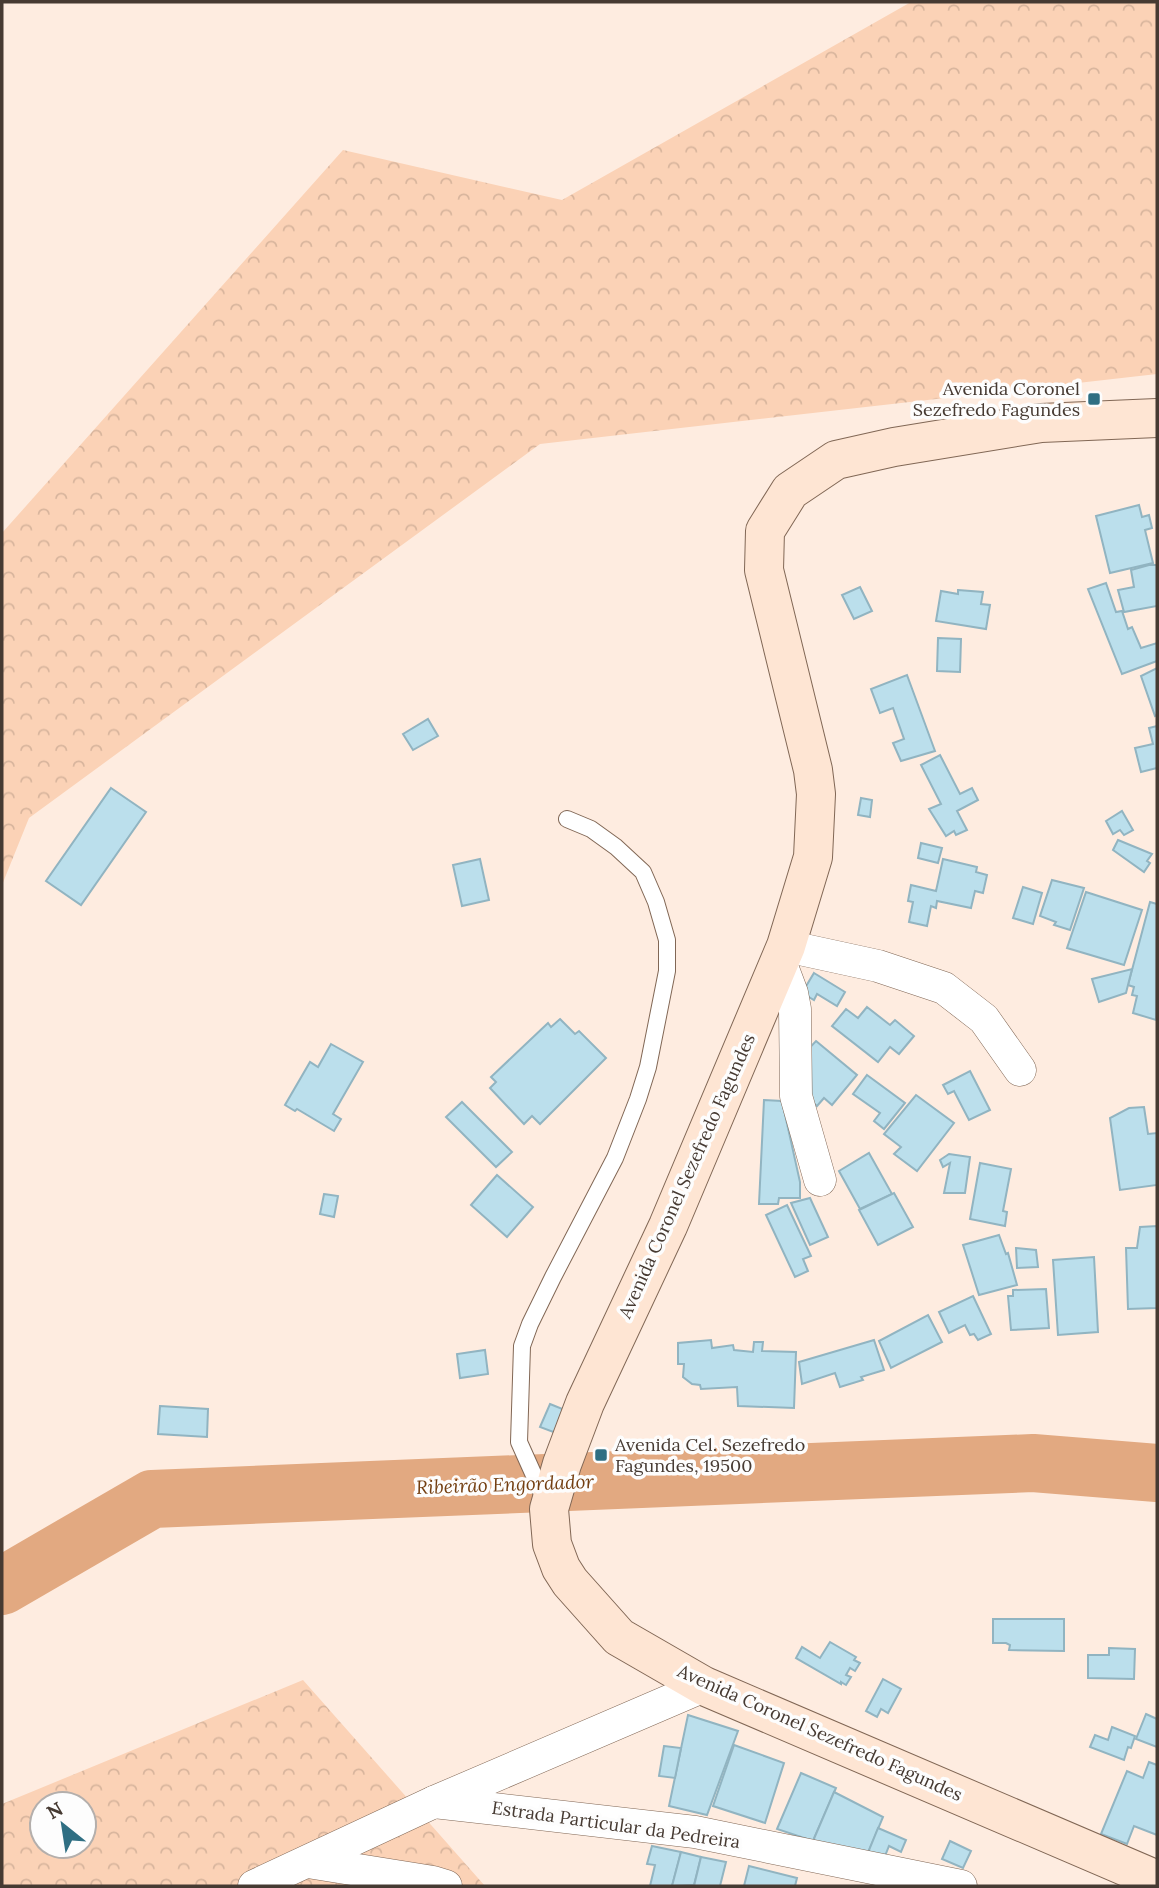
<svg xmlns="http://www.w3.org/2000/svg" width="1159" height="1888" viewBox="0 0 1159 1888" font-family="Lora,serif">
<defs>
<pattern id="forest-crowns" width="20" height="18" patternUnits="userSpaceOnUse" patternTransform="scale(1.75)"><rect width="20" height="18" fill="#fbd2b6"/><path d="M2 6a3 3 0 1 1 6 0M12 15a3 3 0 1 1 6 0" fill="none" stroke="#d8b59d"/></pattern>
</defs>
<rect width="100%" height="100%" fill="#feece0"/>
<g fill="url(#forest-crowns)" fill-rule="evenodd">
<polygon points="911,2 1157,2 1157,374 540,444 29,818 2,885 2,533 343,150 562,200"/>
<path d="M303,1680L485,1886H2V1804ZM42,1804H84V1846H42Z"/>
</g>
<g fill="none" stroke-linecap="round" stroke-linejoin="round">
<polyline stroke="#e2a981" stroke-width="58" points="2,1586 152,1499 1033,1463 1157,1473"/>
</g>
<g fill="#bbdfec" stroke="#91b4c1" stroke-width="2">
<polygon points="1139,505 1142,517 1149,515 1152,528 1145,530 1153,563 1110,573 1096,516"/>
<polygon points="1149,565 1157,565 1157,606 1124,612 1118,590 1134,587 1131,570"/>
<polygon points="1106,583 1116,612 1122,611 1128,629 1132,627 1141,648 1157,643 1157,661 1122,674 1088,589"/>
<polygon points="860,587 872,611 854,619 842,595"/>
<polygon points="958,590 983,592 981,604 990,605 986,629 936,621 941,591 958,594"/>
<polygon points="938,638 961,639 960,672 937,671"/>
<polygon points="1157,668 1157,715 1155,716 1141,676"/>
<polygon points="907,675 935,751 901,761 893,743 904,739 893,708 880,713 871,689"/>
<polygon points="428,719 438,736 413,750 403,734"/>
<polygon points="1157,726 1157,768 1141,772 1135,748 1153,744 1149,728"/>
<polygon points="940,755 960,794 972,788 978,800 957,811 967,830 956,835 954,831 946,836 929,809 941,804 921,765"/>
<polygon points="111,788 146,812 81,905 46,881"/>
<polygon points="861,798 872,800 870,817 858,815"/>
<polygon points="1122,811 1133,830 1124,835 1120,830 1113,834 1106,821"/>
<polygon points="1118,840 1152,854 1147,861 1150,863 1144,872 1113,850"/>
<polygon points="921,843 942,848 938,863 918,858"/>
<polygon points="480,859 489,900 462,906 453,865"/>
<polygon points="943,859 977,867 976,872 987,875 983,893 975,891 971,908 937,901 936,908 931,906 927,926 909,922 913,902 908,901 911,885 936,891"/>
<polygon points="1052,880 1084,888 1070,930 1054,925 1056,922 1040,916"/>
<polygon points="1023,887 1042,893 1033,924 1013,918"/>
<polygon points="1086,892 1142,910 1124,965 1067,948"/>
<polygon points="1150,902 1157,904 1156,1020 1133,1013 1137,996 1132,995 1134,987 1128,985"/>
<polygon points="1132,969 1126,993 1099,1002 1092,979"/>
<polygon points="814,973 845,992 837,1006 817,994 814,1000 802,993"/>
<polygon points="867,1007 890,1025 895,1020 914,1036 899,1054 890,1047 878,1062 832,1026 846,1009 858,1018"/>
<polygon points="560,1019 575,1034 579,1031 606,1058 540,1124 532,1116 524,1124 490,1088 496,1082 491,1077 548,1023 551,1027"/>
<polygon points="816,1041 857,1075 832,1105 824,1098 817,1106 801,1093 801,1057"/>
<polygon points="331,1044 363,1062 333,1114 341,1119 334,1131 297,1109 295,1111 285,1105 310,1062 318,1067"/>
<polygon points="970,1071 990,1110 969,1120 954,1091 948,1094 943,1085"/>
<polygon points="867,1075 905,1103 884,1129 874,1121 880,1113 853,1094"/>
<polygon points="916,1095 954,1123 917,1171 894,1154 901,1147 884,1134"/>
<polygon points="764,1100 782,1101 800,1182 800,1198 779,1198 778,1204 759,1204"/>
<polygon points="462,1102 512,1152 496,1167 446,1117"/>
<polygon points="1144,1107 1148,1134 1157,1133 1157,1185 1120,1190 1110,1118 1129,1108"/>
<polygon points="869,1153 892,1194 860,1209 839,1171"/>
<polygon points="949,1154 970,1157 965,1193 944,1193 950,1163 943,1167 940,1160"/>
<polygon points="980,1163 1011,1169 1003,1211 1007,1212 1005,1226 970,1219"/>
<polygon points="497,1175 533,1207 507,1237 471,1205"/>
<polygon points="894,1193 913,1227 878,1245 859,1210"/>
<polygon points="324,1194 338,1196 334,1217 320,1214"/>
<polygon points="810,1198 828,1237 810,1245 791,1203"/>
<polygon points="787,1205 811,1256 803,1259 808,1271 795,1277 766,1215"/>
<polygon points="1157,1226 1157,1308 1128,1309 1126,1248 1137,1248 1140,1227"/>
<polygon points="999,1235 1006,1254 1008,1253 1017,1285 979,1295 963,1245"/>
<polygon points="1016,1248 1036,1250 1038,1267 1017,1268"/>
<polygon points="1094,1257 1098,1332 1058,1335 1053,1260"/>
<polygon points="1046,1289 1049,1328 1011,1330 1008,1296 1013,1296 1013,1290"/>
<polygon points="973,1296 991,1334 978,1340 974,1334 970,1335 965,1325 949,1333 939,1312"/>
<polygon points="928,1315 942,1342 891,1368 879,1341"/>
<polygon points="711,1340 712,1348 733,1345 734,1350 753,1352 754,1342 763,1342 762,1351 796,1352 794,1408 738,1406 737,1387 701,1389 700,1385 692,1384 683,1377 684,1364 678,1364 678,1343"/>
<polygon points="874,1340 884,1370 861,1377 863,1380 840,1387 835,1373 802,1384 799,1362"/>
<polygon points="485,1350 488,1374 460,1378 457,1354"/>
<polygon points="550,1404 565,1410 556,1433 540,1427"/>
<polygon points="160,1406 208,1409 207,1437 158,1434"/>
<polygon points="993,1619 1064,1619 1064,1651 1009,1650 1010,1645 1006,1643 993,1643"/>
<polygon points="830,1642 856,1657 854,1660 860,1663 855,1671 850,1668 846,1675 851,1677 846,1685 841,1682 841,1684 796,1658 802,1647 820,1658"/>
<polygon points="1109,1648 1135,1649 1134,1679 1088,1678 1088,1655 1109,1655"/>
<polygon points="883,1679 901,1689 888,1713 881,1709 877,1717 866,1711"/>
<polygon points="1146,1714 1157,1719 1157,1747 1136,1739"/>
<polygon points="688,1715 738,1731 707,1815 669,1806"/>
<polygon points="1112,1727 1135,1736 1131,1748 1128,1747 1124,1760 1090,1747 1095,1735 1108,1740"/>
<polygon points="734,1745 784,1763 765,1823 713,1806"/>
<polygon points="664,1746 681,1748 675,1778 659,1776"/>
<polygon points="1149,1762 1157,1765 1157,1835 1134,1826 1127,1844 1101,1834 1127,1771 1143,1778"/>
<polygon points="801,1773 836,1788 813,1841 777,1829"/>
<polygon points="834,1792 883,1817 866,1858 813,1841"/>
<polygon points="878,1828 906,1840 901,1852 889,1846 883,1861 867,1855"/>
<polygon points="950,1841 971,1851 963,1868 942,1859"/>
<polygon points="652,1846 681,1852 672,1886 650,1886 655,1865 647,1864"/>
<polygon points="681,1852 701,1857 694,1885 672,1886"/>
<polygon points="701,1857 726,1862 720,1886 694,1886"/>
<polygon points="749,1866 797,1878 795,1886 744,1886"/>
</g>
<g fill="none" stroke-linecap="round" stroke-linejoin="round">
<g stroke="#816755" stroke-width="18">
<polyline id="service" points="545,1500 519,1442 522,1346 530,1324 553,1277 615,1158 638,1099 648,1067 667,971 667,940 656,902 643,872 616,847 591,829 567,819"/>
</g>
<g stroke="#816755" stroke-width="33">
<g id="minor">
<polyline points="786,946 878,966 944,988 984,1019 1020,1070"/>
<polyline points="780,961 792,993 795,1009 796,1096 820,1180"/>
<polyline points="434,1802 695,1832 961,1886"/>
<polyline points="308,1862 433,1882 446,1886"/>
<polyline points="254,1886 434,1802 704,1686"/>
</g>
</g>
<g stroke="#816755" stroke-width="40">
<polyline id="secondary" points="1157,418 1041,423 894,447 836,460 790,491 765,531 764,570 813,770 816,794 813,857 786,946 668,1226 585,1403 562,1464 549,1509 552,1544 561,1568 570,1582 619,1637 704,1686 1157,1880"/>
</g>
<use href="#service" stroke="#fff" stroke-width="16"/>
<use href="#minor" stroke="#fff" stroke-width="32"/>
<use href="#secondary" stroke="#fee5d3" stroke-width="38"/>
</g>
<g fill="#2f6f83" stroke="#fdfdfd" stroke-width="2.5">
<rect x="1087" y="392" width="14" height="14" rx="3.5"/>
<rect x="594" y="1448" width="14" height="14" rx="3.5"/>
</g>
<g text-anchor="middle" stroke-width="7" stroke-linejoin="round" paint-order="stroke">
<g font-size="18" fill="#463a32" stroke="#fdfdfd" text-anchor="end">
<text x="1080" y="395">Avenida Coronel<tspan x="1080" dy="21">Sezefredo Fagundes</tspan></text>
<text x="615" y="1451" text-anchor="start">Avenida Cel. Sezefredo<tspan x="615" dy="21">Fagundes, 19500</tspan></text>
</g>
<g font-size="18" fill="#463a32" stroke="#fdfdfd">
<text transform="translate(687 1176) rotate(-66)" y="6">Avenida Coronel Sezefredo Fagundes</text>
<text transform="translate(820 1733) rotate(24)" y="6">Avenida Coronel Sezefredo Fagundes</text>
<text transform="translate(616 1825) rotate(8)" y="6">Estrada Particular da Pedreira</text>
</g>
<g font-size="19" font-style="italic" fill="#733e10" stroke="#fdfdfd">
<text transform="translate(505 1484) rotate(-2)" y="7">Ribeirão Engordador</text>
</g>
</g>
<rect width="1159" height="1888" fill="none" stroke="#463a32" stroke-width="7"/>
<g transform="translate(63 1825) rotate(330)"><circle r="33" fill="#fdfdfd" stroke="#b4afac" stroke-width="2"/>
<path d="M0-5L12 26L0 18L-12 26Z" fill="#2f6f83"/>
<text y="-10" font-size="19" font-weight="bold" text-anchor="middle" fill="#463a32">N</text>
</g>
</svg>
